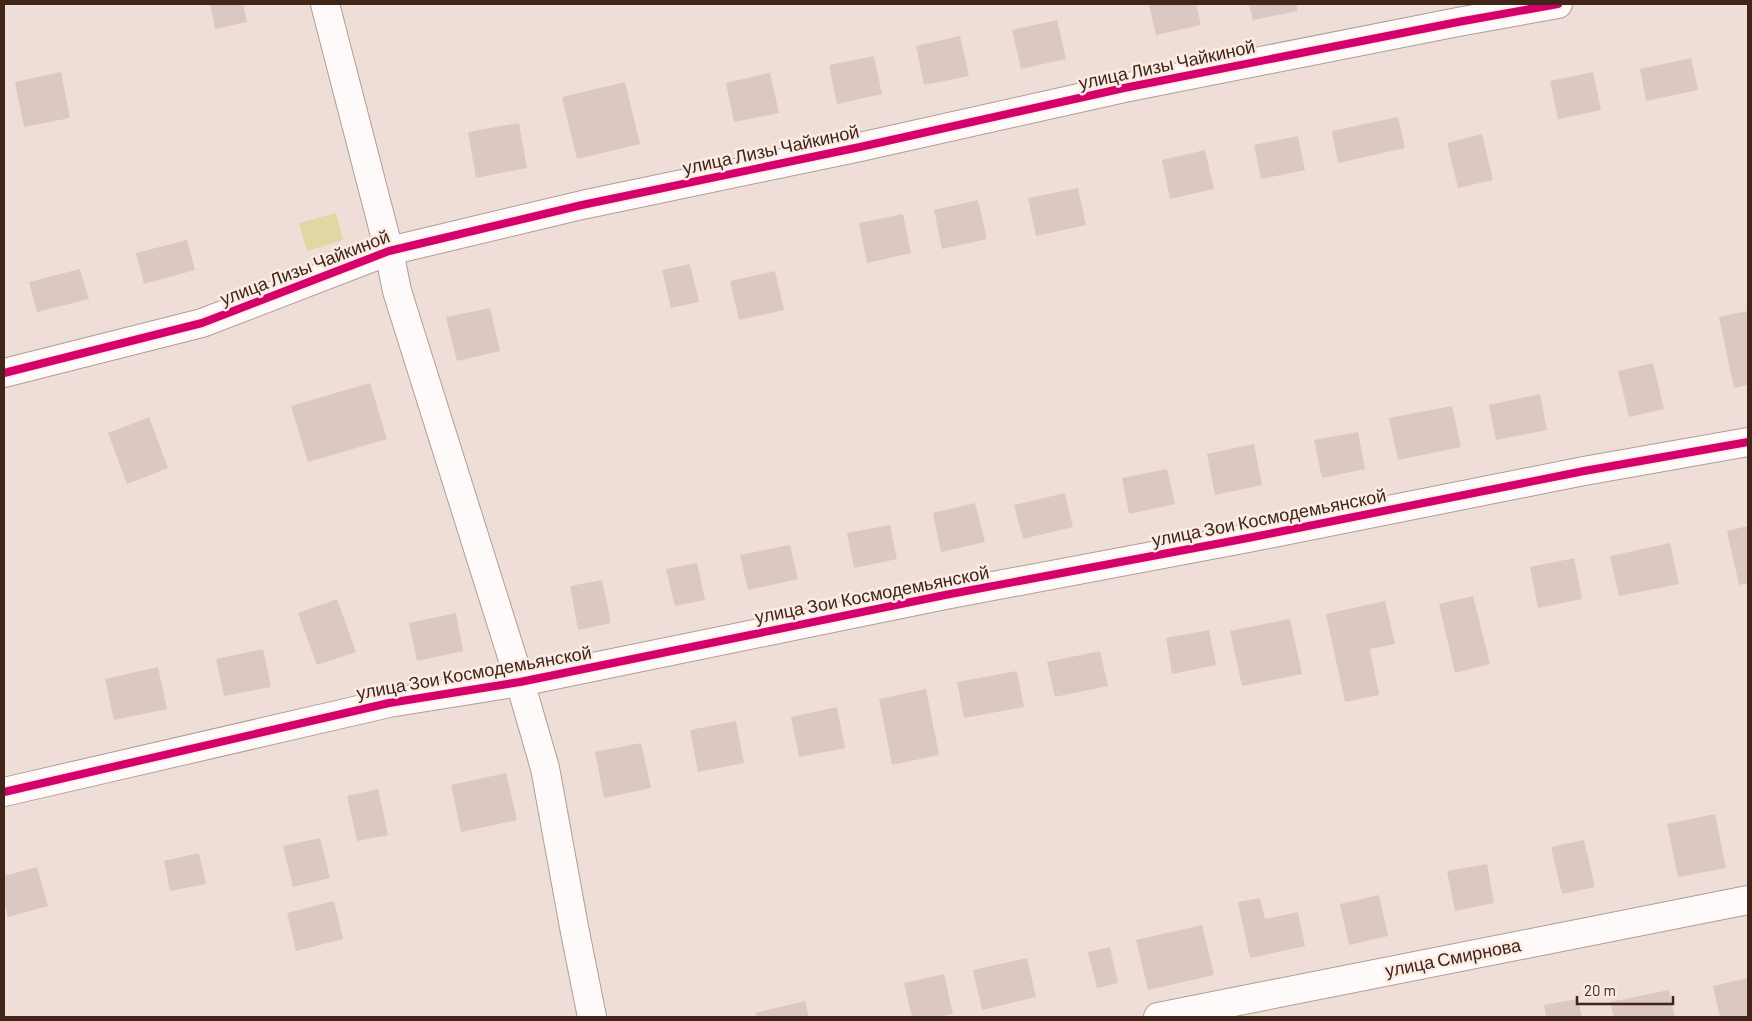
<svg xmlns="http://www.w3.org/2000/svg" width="1752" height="1021" viewBox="0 0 1752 1021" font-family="Barlow,sans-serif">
<rect width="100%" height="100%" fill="#efded8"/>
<polygon fill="#e2d6a2" points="336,213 343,240 307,251 299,223"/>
<g fill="#dcc7c3">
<polygon points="210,4 243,4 247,22 215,29"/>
<polygon points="1149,4 1196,4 1201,25 1156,35"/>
<polygon points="1249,4 1296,4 1298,11 1253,20"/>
<polygon points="1057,20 1066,59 1021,69 1012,30"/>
<polygon points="960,36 969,76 924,85 916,46"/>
<polygon points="874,56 882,94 837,104 829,65"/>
<polygon points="1691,58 1698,90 1646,101 1640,69"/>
<polygon points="61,72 70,118 24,127 15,82"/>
<polygon points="1593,72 1601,110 1558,119 1550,81"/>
<polygon points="770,73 779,113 734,122 726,83"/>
<polygon points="625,82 640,144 577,159 562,97"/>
<polygon points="1398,117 1405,148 1338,163 1332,131"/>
<polygon points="519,123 527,168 476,178 468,132"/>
<polygon points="1482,134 1493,180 1458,188 1447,143"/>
<polygon points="1298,136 1305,170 1261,179 1254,145"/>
<polygon points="1205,150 1214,189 1170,199 1162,160"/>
<polygon points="1078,188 1086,225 1036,236 1028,198"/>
<polygon points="978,200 987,239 942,249 934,210"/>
<polygon points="903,214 911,253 867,263 859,223"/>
<polygon points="187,240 195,270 144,284 136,253"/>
<polygon points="690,264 699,302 671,308 662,270"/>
<polygon points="80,269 89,299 37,312 29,282"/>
<polygon points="775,271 784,310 739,320 730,281"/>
<polygon points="490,308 500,351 457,361 446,317"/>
<polygon points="1748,311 1748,385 1734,388 1719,317"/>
<polygon points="1653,363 1664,409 1629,417 1618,371"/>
<polygon points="370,383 387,439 308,462 291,406"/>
<polygon points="1540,394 1547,430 1496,440 1489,405"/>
<polygon points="1452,406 1461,447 1398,460 1389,418"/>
<polygon points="149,417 168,468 127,484 108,433"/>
<polygon points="1358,432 1365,469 1322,478 1314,440"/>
<polygon points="1254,444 1262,485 1215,495 1207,454"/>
<polygon points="1167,469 1175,504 1129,514 1122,478"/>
<polygon points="1065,493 1073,527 1023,539 1014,505"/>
<polygon points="975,503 985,542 941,552 933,513"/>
<polygon points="890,525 897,559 854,568 847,533"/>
<polygon points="1748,526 1748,583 1739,585 1727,531"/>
<polygon points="1670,543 1679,584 1619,596 1610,556"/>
<polygon points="790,545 798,579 748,590 740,555"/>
<polygon points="1574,558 1582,599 1538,608 1530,567"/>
<polygon points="697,563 705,600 675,606 666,569"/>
<polygon points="602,580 611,623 578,630 570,586"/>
<polygon points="1473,596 1490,664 1455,673 1439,604"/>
<polygon points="337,599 356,652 317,665 298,613"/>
<polygon points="1385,601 1395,644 1370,649 1379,695 1345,702 1326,614"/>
<polygon points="456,613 463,651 417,661 409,623"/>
<polygon points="1290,619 1302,674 1242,686 1230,631"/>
<polygon points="1209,630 1216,665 1172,674 1166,638"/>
<polygon points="263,649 271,687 224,696 216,659"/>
<polygon points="1100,651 1108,686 1055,697 1047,662"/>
<polygon points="158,667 167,709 114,720 105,679"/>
<polygon points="1017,671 1024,707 964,718 957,682"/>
<polygon points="926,689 939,755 892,765 879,699"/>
<polygon points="837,707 845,748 799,757 791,717"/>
<polygon points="736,721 744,763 698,772 690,730"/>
<polygon points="641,743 651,788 604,798 595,752"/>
<polygon points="506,773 517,820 461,832 451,785"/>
<polygon points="378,789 388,835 357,841 347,796"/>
<polygon points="1715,814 1726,868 1678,877 1667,824"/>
<polygon points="320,838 330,878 293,887 283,846"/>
<polygon points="1584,840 1595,887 1562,894 1551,847"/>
<polygon points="199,853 206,884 170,891 164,861"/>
<polygon points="1487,864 1494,903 1455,911 1447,871"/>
<polygon points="37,867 48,906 8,917 4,902 4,876"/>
<polygon points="1379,895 1388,936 1349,945 1340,904"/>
<polygon points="1260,898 1265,919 1298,912 1305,946 1250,958 1238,902"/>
<polygon points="334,901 343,939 296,951 287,913"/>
<polygon points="1202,925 1214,975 1148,990 1136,940"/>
<polygon points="1110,947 1118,983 1097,988 1088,952"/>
<polygon points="1027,958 1036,997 982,1010 973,970"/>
<polygon points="944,974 953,1014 936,1017 912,1017 904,983"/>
<polygon points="1748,978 1748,1017 1720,1017 1713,986"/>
<polygon points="1669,990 1675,1017 1614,1017 1610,1002"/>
<polygon points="1578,999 1582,1017 1546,1017 1544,1005"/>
<polygon points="805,1001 809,1017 756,1017 755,1013"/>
</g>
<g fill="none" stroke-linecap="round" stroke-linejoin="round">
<g stroke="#b19d95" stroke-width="30">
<g id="street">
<polyline points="325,4 389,251 397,291 520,682 545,768 574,927 592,1017"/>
<polyline points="4,373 202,323 389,251 582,205 860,147 1124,88 1458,22 1558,4"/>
<polyline points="4,792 389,703 520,682 945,595 1248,538 1584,471 1748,442"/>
<polyline points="1158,1017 1748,900"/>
</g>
</g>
<use href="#street" stroke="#fdfaf9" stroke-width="28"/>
<g stroke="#fbebe5" stroke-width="11">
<g id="cycleway">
<polyline points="4,373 202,323 389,251 582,205 860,147 1124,88 1458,22 1558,4"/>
<polyline points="4,792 389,703 520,682 945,595 1248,538 1584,471 1748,442"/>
</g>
</g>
<use href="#cycleway" stroke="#d6006c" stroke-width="8"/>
</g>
<g text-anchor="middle" stroke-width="5" stroke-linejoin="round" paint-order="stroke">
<g font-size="18" fill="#412519" stroke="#fbebe5">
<text transform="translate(1167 65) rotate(-12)" y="6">улица Лизы Чайкиной</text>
<text transform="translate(771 150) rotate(-12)" y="6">улица Лизы Чайкиной</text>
<text transform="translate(305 268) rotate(-21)" y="6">улица Лизы Чайкиной</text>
<text transform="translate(1269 518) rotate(-11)" y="6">улица Зои Космодемьянской</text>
<text transform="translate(872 595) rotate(-11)" y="6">улица Зои Космодемьянской</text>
<text transform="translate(474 673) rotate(-10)" y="6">улица Зои Космодемьянской</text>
<text transform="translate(1453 958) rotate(-11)" y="6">улица Смирнова</text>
</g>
</g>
<rect width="1752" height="1021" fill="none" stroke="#412519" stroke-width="10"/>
<path d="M1577 996v8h96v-8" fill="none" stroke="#412519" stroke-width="2.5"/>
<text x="1584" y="996" font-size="15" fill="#412519" stroke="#fbebe5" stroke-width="4" paint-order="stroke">20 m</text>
</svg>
